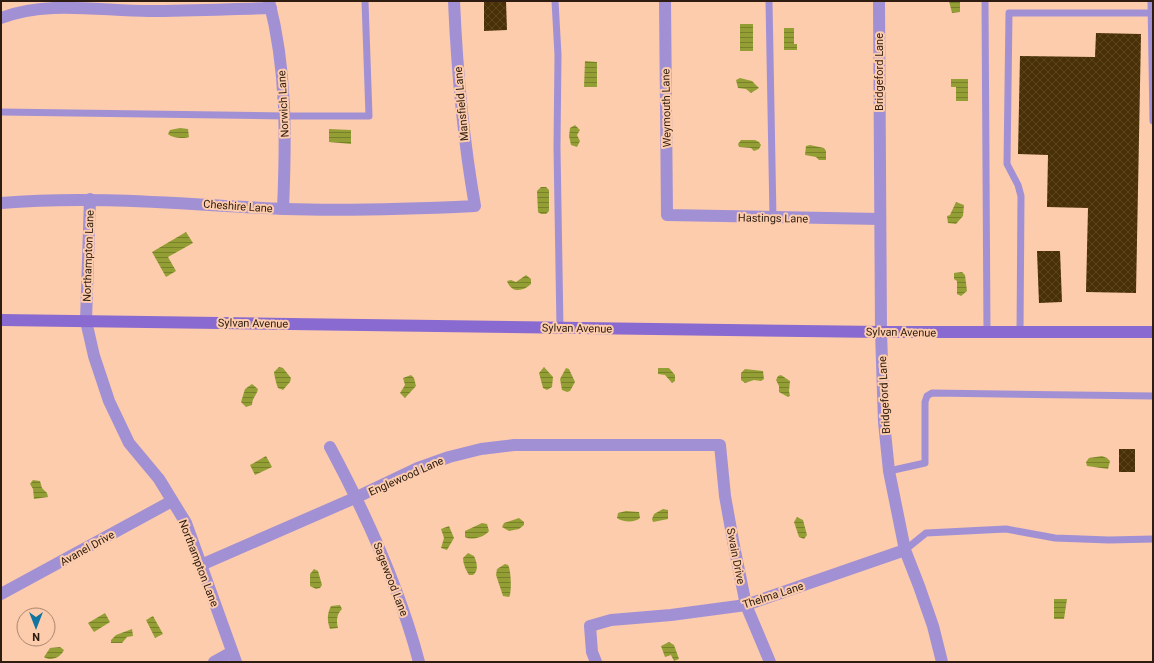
<svg xmlns="http://www.w3.org/2000/svg" width="1154" height="663" viewBox="0 0 1154 663" font-family="Roboto,sans-serif">
<defs>
<pattern id="water-rules" width="6" height="5" patternUnits="userSpaceOnUse"><rect width="6" height="5" fill="#939f34"/><path d="M0 2.5h6" fill="none" stroke="#78812a"/></pattern>
<pattern id="building-cross-hatch" width="8" height="8" patternUnits="userSpaceOnUse"><rect width="8" height="8" fill="#493006"/><path d="M0 0l8 8M0 8l8-8" fill="none" stroke="#5b4521"/></pattern>
</defs>
<rect width="100%" height="100%" fill="#fdccac"/>
<g fill="url(#water-rules)">
<polygon points="949,1 960,1 960,12 952,13"/>
<rect x="740" y="24" width="13" height="27"/>
<polygon points="784,28 794,28 794,44 797,44 797,50 784,50"/>
<polygon points="585,61 597,62 597,87 584,87"/>
<polygon points="740,78 752,81 759,88 751,93 746,89 738,88 736,80"/>
<polygon points="951,79 968,79 968,101 956,101 956,87 951,87"/>
<polygon points="575,125 580,130 577,135 580,141 577,147 571,145 569,136 570,128"/>
<path d="M180,128L188,129L189,137C184,139 172,138 168,134L170,130Z"/>
<polygon points="329,129 351,130 351,144 329,142"/>
<polygon points="741,140 755,140 759,142 761,145 759,149 754,151 751,148 739,147 738,144"/>
<polygon points="810,145 824,148 826,151 826,160 819,160 816,157 805,155 806,146"/>
<polygon points="541,187 546,187 549,190 549,211 546,214 541,214 538,212 537,191"/>
<polygon points="956,202 964,205 963,216 956,224 948,223 947,216 950,215"/>
<polygon points="186,232 193,243 168,257 176,271 166,277 152,252"/>
<polygon points="962,272 965,275 967,291 961,296 957,294 957,281 954,279 954,273"/>
<path d="M526,275L531,279V284C523,292 511,293 507,281L511,280L516,282Z"/>
<path d="M279,367L283,368L291,378L290,382L283,390L278,388C277,387 274,374 274,372Z"/>
<polygon points="544,367 553,377 552,387 547,390 543,388 539,373"/>
<polygon points="566,368 569,369 575,382 570,391 567,392 562,390 560,379"/>
<polygon points="658,368 669,368 675,375 675,381 672,383 665,375 658,374"/>
<polygon points="745,369 763,371 764,379 761,381 754,380 745,383 741,380 741,373"/>
<polygon points="411,375 414,378 416,386 405,398 400,393 405,385 403,378"/>
<polygon points="781,375 790,381 789,391 790,396 788,397 779,392 779,386 776,380 778,376"/>
<path d="M252,384L258,389C257,395 252,398 252,405L246,407L241,402L245,389Z"/>
<polygon points="266,456 272,467 255,475 250,465"/>
<polygon points="1102,456 1107,458 1110,461 1108,469 1087,466 1086,462 1089,458"/>
<polygon points="33,480 40,481 42,488 47,493 48,497 34,499 33,489 30,484"/>
<polygon points="663,509 668,510 668,519 653,522 652,519 654,514"/>
<path d="M626,511L639,512L640,518C635,523 622,522 617,518L618,513Z"/>
<polygon points="797,517 803,520 807,535 804,539 799,537 794,522"/>
<polygon points="519,518 524,522 524,525 519,529 509,531 502,527 504,523"/>
<path d="M482,523L487,524L489,531C485,537 471,541 465,537V531Z"/>
<polygon points="449,526 454,538 447,550 441,548 444,538 441,529"/>
<path d="M468,553L474,556C477,562 479,571 473,575H469C466,571 463,563 463,558Z"/>
<path d="M505,564L508,565C511,569 512,593 509,597L503,596L496,575L497,569Z"/>
<polygon points="314,569 318,571 322,585 320,588 316,589 310,586 310,574"/>
<polygon points="1054,599 1067,599 1064,619 1054,619"/>
<path d="M340,605L342,609C337,614 336,620 338,628L330,629C327,620 327,614 331,606Z"/>
<polygon points="105,613 110,622 94,632 88,623"/>
<polygon points="153,616 163,634 155,638 146,620"/>
<polygon points="132,629 133,636 127,637 122,643 111,643 111,640 116,635"/>
<polygon points="669,642 674,645 679,659 674,661 671,655 665,657 661,646"/>
<path d="M60,647L64,650C61,657 51,662 44,657L50,648Z"/>
</g>
<g fill="url(#building-cross-hatch)">
<polygon points="484,1 506,1 507,30 484,31"/>
<polygon points="1096,33 1141,34 1136,293 1086,292 1088,208 1047,207 1048,155 1018,154 1020,56 1095,57"/>
<polygon points="1037,251 1060,251 1062,302 1039,303"/>
<rect x="1119" y="449" width="16" height="23"/>
</g>
<g fill="none" stroke-linecap="round" stroke-linejoin="round">
<g stroke="#a290d5" stroke-width="7">
<polyline points="555,1 558,55 557,147 560,328"/>
<polyline points="769,1 773,218"/>
<polyline points="985,1 987,333"/>
<polyline points="1151,1 1153,121"/>
<polyline points="1,112 285,116 369,116 365,1"/>
<polyline points="1020,333 1021,196 1018,185 1007,164 1009,13 1151,13"/>
<polyline points="889,471 925,463 925,402 927,396 932,393 1153,396"/>
<polyline points="905,550 926,533 1006,529 1055,538 1109,540 1153,539"/>
</g>
<g stroke="#a290d5" stroke-width="12">
<path d="M269,1C287,69 286,139 283,209"/>
<polyline points="665,1 667,215 880,219"/>
<polyline points="879,1 881,332 884,422 889,471 905,550 919,586 933,626 942,662"/>
<path d="M1,18C47,0 101,11 149,11C190,11 230,9 271,8"/>
<polyline points="90,199 86,321 94,356 109,401 129,443 159,479 186,523 236,662"/>
<path d="M1,203C96,195 190,205 285,209C348,211 412,209 475,206C463,138 457,70 454,1"/>
<path d="M330,447C367,516 399,586 419,662"/>
<polyline points="201,565 357,497 418,468 449,457 481,449 514,445 720,445 725,496 734,546 746,605 770,662"/>
<polyline points="1,594 172,501"/>
<polyline points="214,662 232,652"/>
<polyline points="596,662 592,652 590,626 611,620 671,615 746,605 905,550"/>
</g>
<polyline stroke="#896ad0" stroke-width="12" points="1,320 881,332 1153,332"/>
</g>
<g text-anchor="middle" stroke-width="4" stroke-linejoin="round" paint-order="stroke">
<g font-size="11" fill="#2d1c0f" stroke="#fdccac">
<text transform="translate(879 72) rotate(-90)" y="4">Bridgeford Lane</text>
<text transform="translate(283 104) rotate(-93)" y="4">Norwich Lane</text>
<text transform="translate(461 104) rotate(-95)" y="4">Mansfield Lane</text>
<text transform="translate(666 108) rotate(-91)" y="4">Weymouth Lane</text>
<text transform="translate(238 206) rotate(4)" y="4">Cheshire Lane</text>
<text transform="translate(773 218) rotate(1)" y="4">Hastings Lane</text>
<text transform="translate(88 256) rotate(-88)" y="4">Northampton Lane</text>
<text transform="translate(253 323) rotate(1)" y="4">Sylvan Avenue</text>
<text transform="translate(577 328) rotate(1)" y="4">Sylvan Avenue</text>
<text transform="translate(901 332) rotate(1)" y="4">Sylvan Avenue</text>
<text transform="translate(884 395) rotate(-93)" y="4">Bridgeford Lane</text>
<text transform="translate(406 476) rotate(-24)" y="4">Englewood Lane</text>
<text transform="translate(87 548) rotate(-29)" y="4">Avanel Drive</text>
<text transform="translate(736 556) rotate(79)" y="4">Swain Drive</text>
<text transform="translate(199 563) rotate(69)" y="4">Northampton Lane</text>
<text transform="translate(391 579) rotate(69)" y="4">Sagewood Lane</text>
<text transform="translate(773 595) rotate(-18)" y="4">Thelma Lane</text>
</g>
</g>
<rect width="1154" height="663" fill="none" stroke="#2d1c0f" stroke-width="4"/>
<g transform="translate(36 627) rotate(180)"><circle r="19" fill="#fdccac" stroke="#aa866d"/>
<path d="M0-3L7 15L0 10L-7 15Z" fill="#1174a1"/>
<text y="-6" font-size="11" font-weight="bold" text-anchor="middle" fill="#2d1c0f">N</text>
</g>
</svg>
